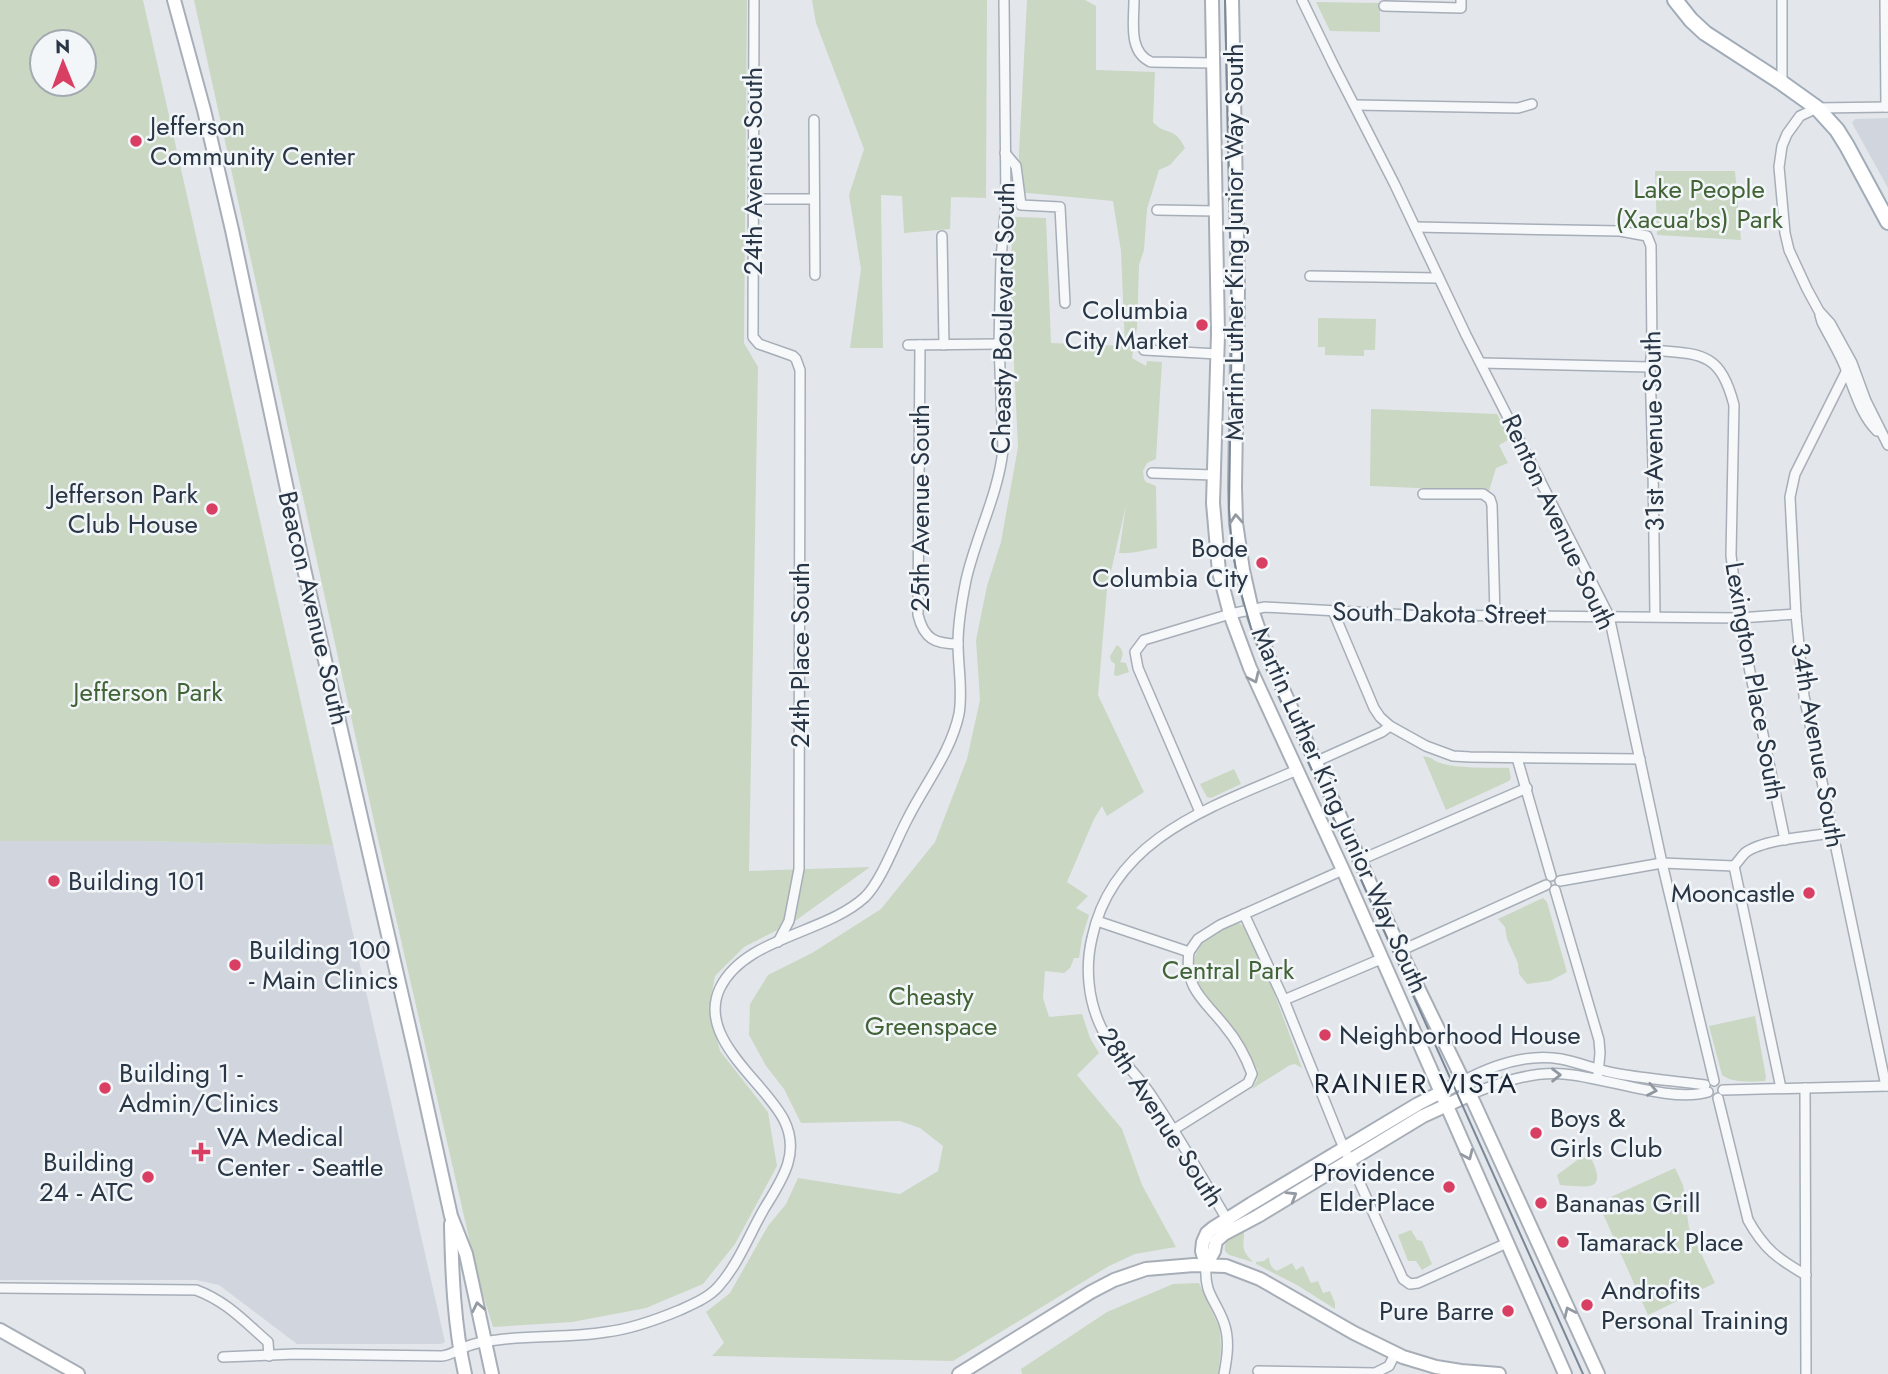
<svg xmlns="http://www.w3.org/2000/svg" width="1888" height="1374" viewBox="0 0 1888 1374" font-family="Jost,sans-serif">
<rect width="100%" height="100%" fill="#e3e7ec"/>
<g fill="#d1d6de">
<polygon points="1888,118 1888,188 1852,123 1855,119"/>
<polygon points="0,841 142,841 206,843 333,845 445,1342 441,1344 297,1344 219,1285 196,1280 0,1280"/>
</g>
<g fill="#cad7c3" fill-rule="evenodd">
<path d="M0,0H143L333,845L206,843L142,841H0ZM42,42H84V84H42Z"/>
<polygon points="194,0 747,0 744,343 758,367 749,871 870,867 795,921 744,947 715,976 709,1008 720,1051 768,1112 777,1166 735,1244 703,1284 646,1308 572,1322 493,1327 479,1282 377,835"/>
<polygon points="812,0 987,0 986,198 951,197 950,229 904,233 902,196 881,195 883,348 850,348 861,269 849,195 864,149 816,23"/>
<path d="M1027,0H1085L1096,6V70L1155,72L1153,122C1165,136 1175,126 1185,148L1170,165L1159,170L1147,209L1144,250L1139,265L1137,327L1132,358L1146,366L1147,361L1162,362L1156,459L1147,463L1143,471L1144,479L1146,482L1156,486L1157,548C1144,550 1133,554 1119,553L1126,505L1107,589L1098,695L1144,792L1107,816L1102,806L1094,819L1067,882L1088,896L1076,908L1089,915L1082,938L1079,958H1074L1070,968L1064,973L1045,971L1043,998L1049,1017L1082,1014L1090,1038L1099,1053L1077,1075L1122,1129L1142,1185L1176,1247L1135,1254L1109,1266L953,1361L712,1356L724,1343L706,1312L730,1293L768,1226L786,1204L798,1178L900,1194L938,1171L943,1146L920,1128L900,1121L801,1123L784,1089L766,1066L749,1035L750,1004L768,975L812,953L881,909L935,842L967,759L980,700L976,640L987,586L1001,542L1018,447L1010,281L1013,217L1046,218L1051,343L1125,346L1121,251L1113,201L1017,192Z"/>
<polygon points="1316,2 1380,3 1380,32 1330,31"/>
<polygon points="1655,171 1735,171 1741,240 1657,235"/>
<polygon points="1318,318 1376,319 1375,350 1364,350 1364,356 1325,355 1325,347 1318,347"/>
<polygon points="1371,409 1497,414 1510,439 1499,445 1508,463 1496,468 1489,491 1370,486"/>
<path d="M1117,645C1124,650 1124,655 1120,662L1126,663L1129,672L1117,676L1114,675L1115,664L1111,661L1110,656Z"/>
<path d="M1423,756L1431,758C1443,770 1491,767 1509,768L1511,778L1509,781L1446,810Z"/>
<polygon points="1234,769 1241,784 1211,798 1207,797 1200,784"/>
<polygon points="1543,898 1547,902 1567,972 1550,981 1527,984 1519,974 1518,963 1507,939 1505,927 1498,919"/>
<path d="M1239,923L1244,927L1273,990L1302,1068L1295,1064L1290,1065L1252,1089L1257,1080L1258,1071L1230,1023L1214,1006C1205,1002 1201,995 1197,986C1183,955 1209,927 1239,923Z"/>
<path d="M1755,1016L1766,1077L1765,1081C1752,1082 1732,1083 1722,1075L1709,1026Z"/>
<path d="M1584,1157L1592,1160C1608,1194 1584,1186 1560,1185L1557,1175L1580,1158Z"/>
<polygon points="1675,1168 1683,1185 1689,1228 1715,1283 1648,1315 1600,1207 1602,1201"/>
<polygon points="1411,1230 1417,1240 1422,1241 1432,1264 1422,1270 1416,1261 1408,1261 1398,1235"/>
<path d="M1244,1231C1244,1248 1240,1248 1253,1262L1229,1255L1225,1251C1223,1238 1235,1236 1244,1231Z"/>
<path d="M1269,1257C1269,1263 1271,1268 1277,1271L1292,1263L1296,1270L1303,1266L1311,1283L1318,1281L1323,1293L1330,1291L1335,1303V1309L1297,1285L1256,1264V1262L1264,1261Z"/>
<polygon points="1199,1283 1220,1329 1221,1350 1218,1374 1022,1374 1021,1369 1107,1312 1173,1284"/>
</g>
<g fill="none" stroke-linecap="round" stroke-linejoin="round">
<g stroke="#a7aeb7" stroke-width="12">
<g id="street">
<polyline points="754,0 753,337 759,344 793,356 796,359 800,370 799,869 789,921 778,942"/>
<path d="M1134,0C1134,22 1128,52 1151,62L1213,63"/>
<polyline points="1302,0 1333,64 1395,185 1466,335 1609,616 1662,863 1714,1081"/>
<polyline points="1782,0 1782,83"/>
<polyline points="1885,0 1886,107"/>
<polyline points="1384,6 1461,8 1461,0"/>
<polyline points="1355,105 1518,108 1532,104"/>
<polyline points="1888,107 1817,108 1800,116 1787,134 1782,146 1779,167 1785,233 1789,250 1807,289 1819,311 1830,323 1852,363 1866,401 1888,445"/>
<polyline points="814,120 815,275"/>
<polyline points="1005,153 1016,166 1021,205 1060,207 1065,303"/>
<polyline points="753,199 814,199"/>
<polyline points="1157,210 1216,211"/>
<polyline points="1415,227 1620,231 1647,236 1651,246 1652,350 1650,367 1653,466 1655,616"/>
<polyline points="942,236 944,345"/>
<polyline points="1310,276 1438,278"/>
<path d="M1820,315L1822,322C1830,338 1841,355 1847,372C1855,392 1861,415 1877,431"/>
<polyline points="908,345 999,344"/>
<path d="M920,345L918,615C924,639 935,644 958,644"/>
<polyline points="1144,350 1218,354"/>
<path d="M1652,350C1702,354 1720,352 1734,405L1731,555L1738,614L1785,840"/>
<polyline points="1481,363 1650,367"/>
<polyline points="1847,370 1795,474 1790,497 1796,614 1804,696 1886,1086"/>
<polyline points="1152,473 1214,475"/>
<polyline points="1423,494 1483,494 1490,499 1492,505 1495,615"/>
<polyline points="1333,611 1374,708 1380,717 1390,726 1426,746 1453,756 1470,757 1640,759"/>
<polyline points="1517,758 1551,876"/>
<polyline points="1315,762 1382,732 1390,726"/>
<polyline points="1200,812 1138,668 1135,652 1144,640 1230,614 1265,607 1409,615 1739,618 1796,614"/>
<polyline points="1360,860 1527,788"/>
<polyline points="1734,866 1781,1088"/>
<path d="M1734,866C1738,862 1741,857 1745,853C1761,840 1810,836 1832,833"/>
<polyline points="1560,881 1662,863 1734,866"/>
<polyline points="1555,890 1599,1040 1600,1053 1598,1074"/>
<polyline points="1244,914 1284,1000 1340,1139 1403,1279 1410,1284 1418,1283 1507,1243"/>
<polyline points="1097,921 1189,952 1198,939 1220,925 1343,870"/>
<polyline points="1400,951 1546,885"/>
<polyline points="1284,1000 1381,959"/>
<path d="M1463,1081C1493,1065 1527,1053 1561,1059C1581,1063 1600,1071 1619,1074C1648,1079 1676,1081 1705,1085"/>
<polyline points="1805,1088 1806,1374"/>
<polyline points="1723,1090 1888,1086"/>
<path d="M1469,1095C1498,1083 1532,1071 1564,1074C1605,1077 1670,1103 1708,1092"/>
<path d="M1718,1098L1748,1220C1764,1249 1778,1259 1806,1275"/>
<path d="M1173,1130L1248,1083L1252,1074C1246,1057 1235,1038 1224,1025C1204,1000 1184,988 1189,952"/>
<path d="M1229,1223C1204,1180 1179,1137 1151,1095C1135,1071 1113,1054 1101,1027C1088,1000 1085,967 1092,938C1113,837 1214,806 1297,770"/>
<path d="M1206,1265C1204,1295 1215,1298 1224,1323C1230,1340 1227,1358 1224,1374"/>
<path d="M0,1288L196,1290C226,1301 244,1321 268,1342L269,1356"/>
<path d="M223,1357L295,1354L442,1356C451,1355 457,1350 465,1347C475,1343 487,1341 497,1340C533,1335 570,1338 606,1332C632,1329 656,1320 680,1310C693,1304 708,1298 718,1287C738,1265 749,1235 764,1209C781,1181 801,1154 784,1120C765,1082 696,1038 720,988C745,937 825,934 865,897C882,880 896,840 908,818C925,784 951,752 959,714C963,691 958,667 958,643C958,622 962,600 966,580C976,536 998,495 1003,450L999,344L1001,258L1006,204L1004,0"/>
<polyline points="1258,1371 1375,1373 1389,1366 1395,1354"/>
</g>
</g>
<g stroke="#a7aeb7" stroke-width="16">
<g id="secondary">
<polyline points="174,0 204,110 232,230 302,560 416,1057 451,1216 466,1254 492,1374"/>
<polyline points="1212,0 1218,334 1213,503 1219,572 1230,614 1250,668 1343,870 1565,1374"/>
<polyline points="1232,0 1238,288 1235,487 1236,523 1243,570 1252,610 1268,656 1406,963 1474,1103 1598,1374"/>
<path d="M451,1224C452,1273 454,1326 465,1374"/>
<polyline points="1206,1265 1202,1251 1203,1242 1207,1233 1213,1228 1251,1204 1418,1104 1463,1081"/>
<polyline points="1206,1265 1214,1251 1216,1241 1224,1234 1258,1216 1423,1116 1469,1095"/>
<polyline points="0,1330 78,1374"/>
<polyline points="959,1374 1091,1292 1114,1280 1146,1269 1194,1265 1226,1266 1260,1279 1354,1333 1403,1357 1436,1367 1461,1371 1499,1374"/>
</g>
</g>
<g stroke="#a1acb9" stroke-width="18">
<polyline id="primary" points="1675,0 1691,20 1705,33 1782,83 1817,108 1837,130 1847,146 1888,222"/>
</g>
<use href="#street" stroke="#f6f8fa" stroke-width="9"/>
<use href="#secondary" stroke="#fff" stroke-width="12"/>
<use href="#primary" stroke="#fff" stroke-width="14"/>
<polyline stroke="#7b8897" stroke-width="2" points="1225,0 1232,316 1229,509 1232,548 1239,586 1251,628 1267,670 1583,1374"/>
</g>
<defs><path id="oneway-chevron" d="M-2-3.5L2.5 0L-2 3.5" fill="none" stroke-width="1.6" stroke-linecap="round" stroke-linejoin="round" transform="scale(1.75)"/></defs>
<g stroke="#949aa2">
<use href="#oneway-chevron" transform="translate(1236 519) rotate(-94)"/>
<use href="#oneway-chevron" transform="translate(1254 678) rotate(65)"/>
<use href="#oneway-chevron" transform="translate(1468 1155) rotate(66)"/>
<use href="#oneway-chevron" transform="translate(1292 1196) rotate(-31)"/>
<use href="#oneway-chevron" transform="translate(478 1307) rotate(-102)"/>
<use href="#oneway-chevron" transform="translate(1569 1312) rotate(-115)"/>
</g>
<g stroke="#9097a0">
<use href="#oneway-chevron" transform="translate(1556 1075) rotate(-1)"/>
<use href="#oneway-chevron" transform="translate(1652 1090) rotate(11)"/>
</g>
<g fill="#d93f63" stroke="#f3f6f9" stroke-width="2.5">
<circle cx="136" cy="141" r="7"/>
<circle cx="1202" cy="325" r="7"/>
<circle cx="212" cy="509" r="7"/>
<circle cx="1262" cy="563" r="7"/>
<circle cx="54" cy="881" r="7"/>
<circle cx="1809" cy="893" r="7"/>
<circle cx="235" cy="965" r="7"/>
<circle cx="1325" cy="1035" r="7"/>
<circle cx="105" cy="1088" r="7"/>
<circle cx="1536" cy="1133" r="7"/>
<path d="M197.5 1141.5h7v7h7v7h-7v7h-7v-7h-7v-7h7z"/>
<circle cx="148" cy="1177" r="7"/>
<circle cx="1449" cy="1187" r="7"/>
<circle cx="1541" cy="1203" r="7"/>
<circle cx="1563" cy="1242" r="7"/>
<circle cx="1587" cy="1305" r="7"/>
<circle cx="1508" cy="1311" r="7"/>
</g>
<g text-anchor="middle" stroke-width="5" stroke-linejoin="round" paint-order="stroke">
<g font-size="26" fill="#293646" stroke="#f3f6f9" text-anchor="start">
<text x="150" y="135">Jefferson<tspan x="150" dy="30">Community Center</tspan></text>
<text x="1188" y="319" text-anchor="end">Columbia<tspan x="1188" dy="30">City Market</tspan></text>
<text x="198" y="503" text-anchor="end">Jefferson Park<tspan x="198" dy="30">Club House</tspan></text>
<text x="1248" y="557" text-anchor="end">Bode<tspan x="1248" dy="30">Columbia City</tspan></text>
<text x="68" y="890">Building 101</text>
<text x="1795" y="902" text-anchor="end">Mooncastle</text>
<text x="249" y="959">Building 100<tspan x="249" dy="30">- Main Clinics</tspan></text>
<text x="1339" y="1044">Neighborhood House</text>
<text x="119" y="1082">Building 1 -<tspan x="119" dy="30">Admin/Clinics</tspan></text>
<text x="1550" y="1127">Boys &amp;<tspan x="1550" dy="30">Girls Club</tspan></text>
<text x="217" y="1146">VA Medical<tspan x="217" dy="30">Center - Seattle</tspan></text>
<text x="134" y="1171" text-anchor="end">Building<tspan x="134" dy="30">24 - ATC</tspan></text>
<text x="1435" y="1181" text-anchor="end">Providence<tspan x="1435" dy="30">ElderPlace</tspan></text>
<text x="1555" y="1212">Bananas Grill</text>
<text x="1577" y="1251">Tamarack Place</text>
<text x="1601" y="1299">Androfits<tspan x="1601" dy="30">Personal Training</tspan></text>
<text x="1494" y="1320" text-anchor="end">Pure Barre</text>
</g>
<g font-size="26" fill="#293646" stroke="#f3f6f9">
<text transform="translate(753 171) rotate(-90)" y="9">24th Avenue South</text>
<text transform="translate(1234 242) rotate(-90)" y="9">Martin Luther King Junior Way South</text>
<text transform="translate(1003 318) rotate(-89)" y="9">Cheasty Boulevard South</text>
<text transform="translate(1653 431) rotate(-91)" y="9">31st Avenue South</text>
<text transform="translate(920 508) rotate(-90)" y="9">25th Avenue South</text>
<text transform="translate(1559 522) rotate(65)" y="9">Renton Avenue South</text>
<text transform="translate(314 608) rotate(77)" y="9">Beacon Avenue South</text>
<text transform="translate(1439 613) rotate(1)" y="9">South Dakota Street</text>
<text transform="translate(800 655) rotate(-90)" y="9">24th Place South</text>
<text transform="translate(1755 681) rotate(80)" y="9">Lexington Place South</text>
<text transform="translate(1818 745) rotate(80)" y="9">34th Avenue South</text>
<text transform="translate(1340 810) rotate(66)" y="9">Martin Luther King Junior Way South</text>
<text transform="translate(1161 1117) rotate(57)" y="9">28th Avenue South</text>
</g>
<g font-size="26" fill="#416335" stroke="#f3f6f9">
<text x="1699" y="198">Lake People<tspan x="1699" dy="30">(Xacua'bs) Park</tspan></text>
<text x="148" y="701">Jefferson Park</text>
<text x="1228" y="979">Central Park</text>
<text x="931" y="1005">Cheasty<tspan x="931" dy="30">Greenspace</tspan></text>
</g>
<g font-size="28" letter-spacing="2" fill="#1b2737" stroke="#f3f6f9">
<text x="1416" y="1093">RAINIER VISTA</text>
</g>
</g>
<g transform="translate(63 63) rotate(359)"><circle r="33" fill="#f3f6f9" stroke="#a2a9b1" stroke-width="2"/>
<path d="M0-5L12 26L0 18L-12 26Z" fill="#d93f63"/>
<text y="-10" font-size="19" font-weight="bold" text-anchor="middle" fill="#293646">N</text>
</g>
</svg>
